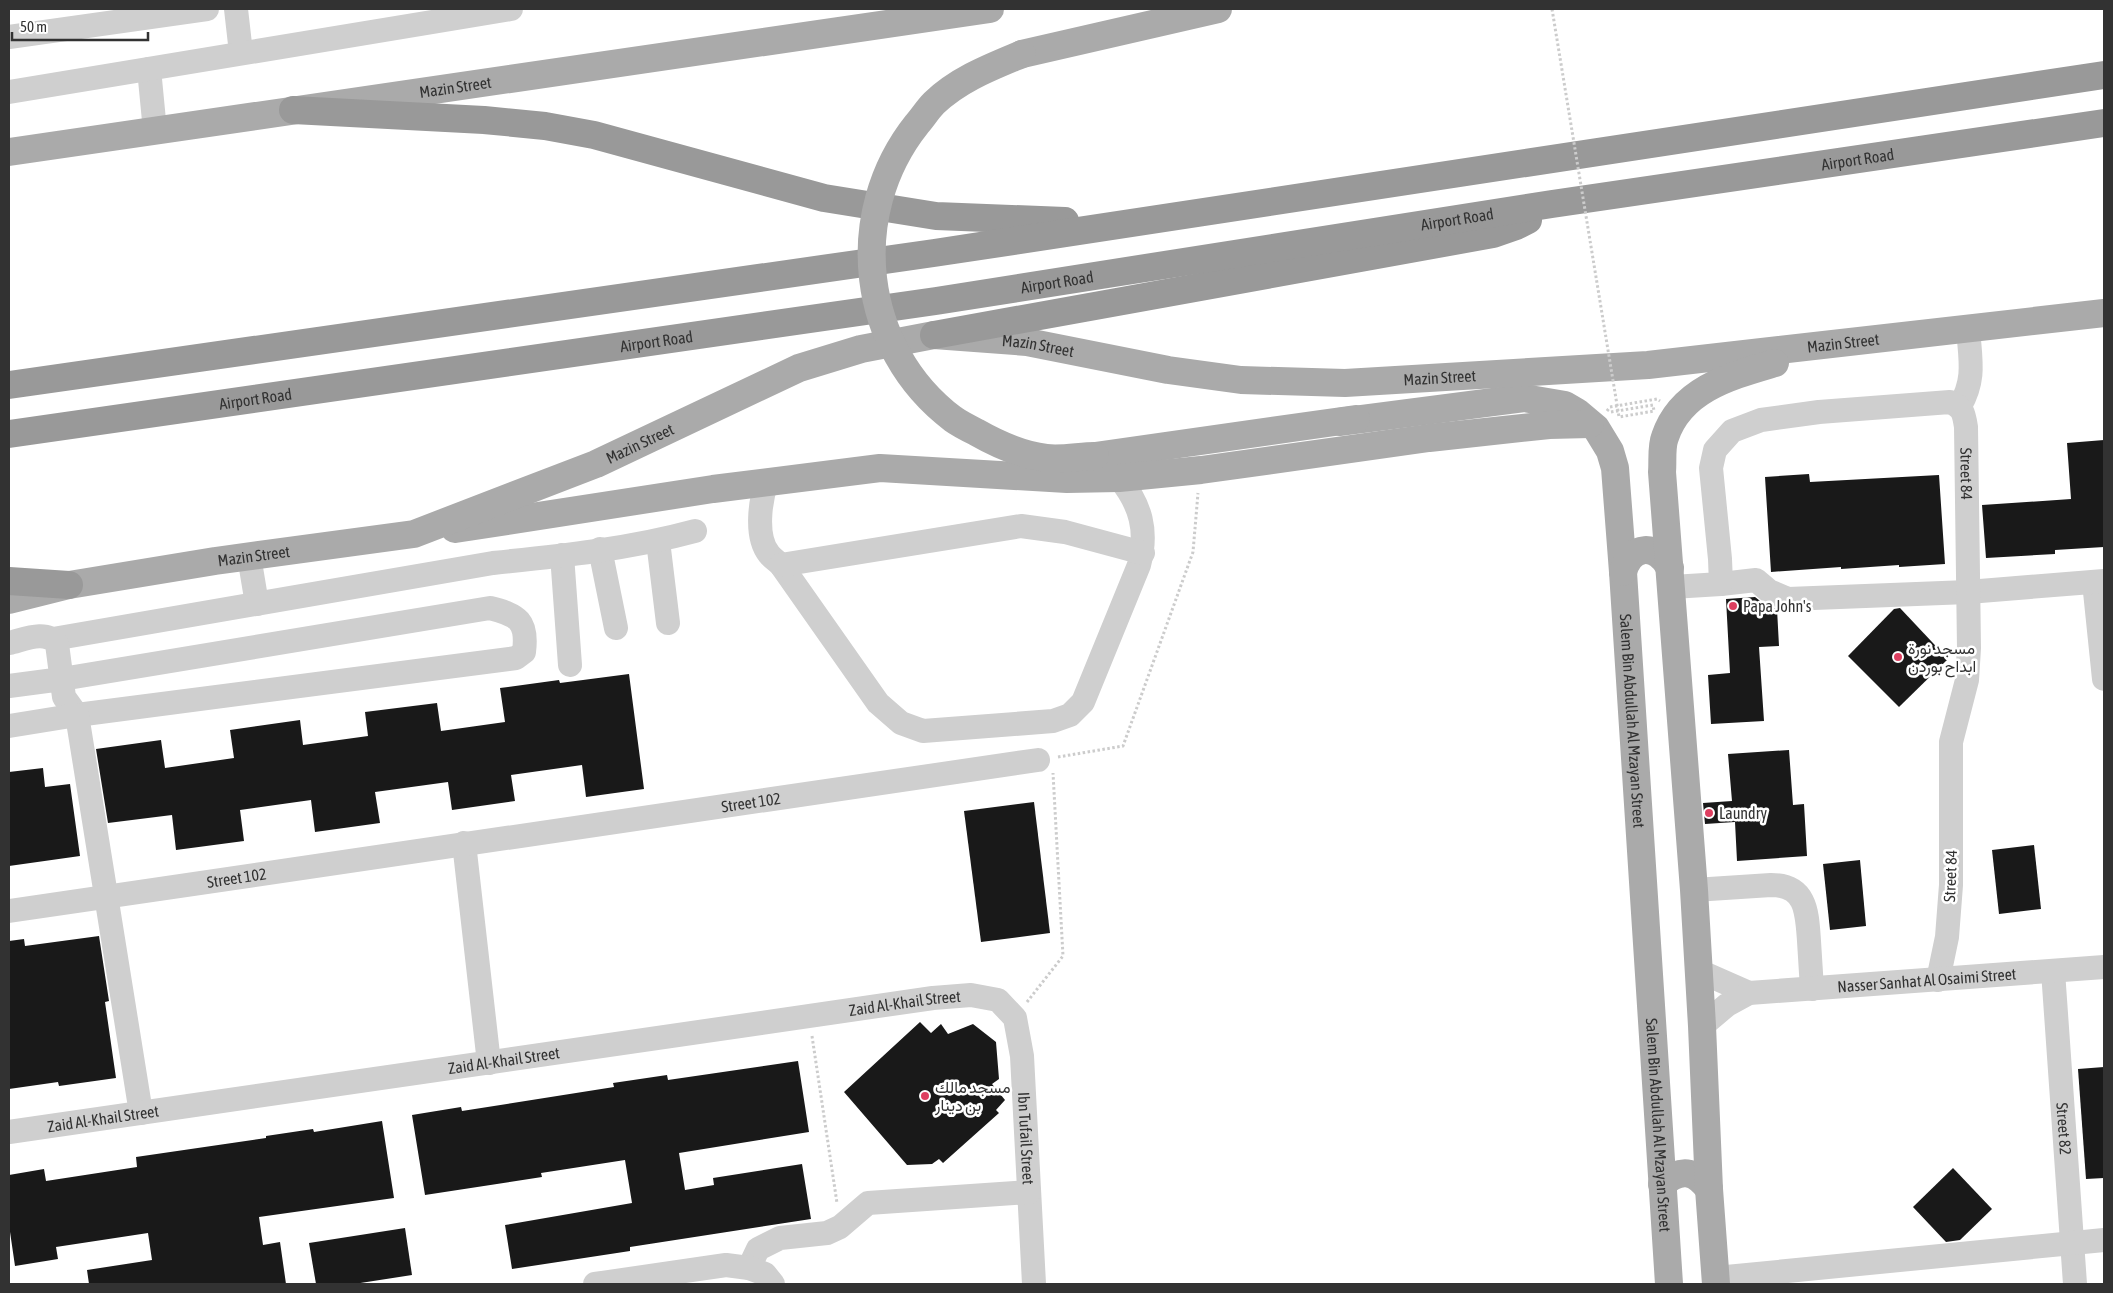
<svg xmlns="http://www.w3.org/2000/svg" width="2113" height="1293" viewBox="0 0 2113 1293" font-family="'Asap Condensed',Vazirmatn,sans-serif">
<rect width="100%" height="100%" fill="#fff"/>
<g fill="#191919">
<polygon points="2104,440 2104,547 2055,550 2055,554 1986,558 1982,505 2071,499 2067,443"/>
<polygon points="1809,474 1810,482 1939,475 1945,564 1899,567 1899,565 1841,569 1841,567 1771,572 1765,477"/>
<polygon points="1755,597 1764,604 1777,609 1779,646 1759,647 1764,721 1711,724 1708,675 1730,673 1726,599"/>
<polygon points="1900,608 1948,659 1899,707 1848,656 1894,609"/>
<polygon points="629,674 644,789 586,797 582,765 511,775 515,801 452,810 448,782 375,792 380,823 315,832 311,800 240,810 244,841 176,850 172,815 108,823 96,749 161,740 165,768 234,758 230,730 300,720 303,745 368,736 365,712 437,703 441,731 505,722 500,688 559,680 560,683"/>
<polygon points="1789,750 1793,805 1804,804 1807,856 1737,861 1735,822 1705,824 1703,803 1732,801 1728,754"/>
<polygon points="43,768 45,787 70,784 80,856 9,866 9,772"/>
<polygon points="1034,802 1050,933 981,942 964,811"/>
<polygon points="2034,845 2041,909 1999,914 1992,850"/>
<polygon points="1860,860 1866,926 1830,930 1823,864"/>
<polygon points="99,936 109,1001 105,1002 116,1078 59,1086 58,1082 9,1089 9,941 24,939 25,946"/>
<polygon points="920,1022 931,1033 941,1024 948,1034 973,1024 996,1042 999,1079 992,1084 1005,1100 996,1110 999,1113 943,1163 939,1159 932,1164 907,1165 844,1092"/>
<polygon points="798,1061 809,1132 679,1153 685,1190 714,1185 713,1178 802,1164 811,1219 630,1247 630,1251 512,1269 505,1225 632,1203 625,1160 541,1173 542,1177 425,1195 412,1115 461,1107 462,1111 614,1087 613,1083 667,1075 668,1080"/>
<polygon points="2104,1067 2104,1178 2086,1179 2078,1069"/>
<polygon points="382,1121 394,1198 259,1217 263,1245 280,1242 286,1284 89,1284 87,1270 152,1260 148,1233 56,1247 58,1259 15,1266 9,1225 9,1175 44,1169 46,1181 137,1167 136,1157 266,1138 266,1136 313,1129 314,1132"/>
<polygon points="1953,1168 1992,1209 1960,1240 1946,1242 1913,1207"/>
<polygon points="405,1228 412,1275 354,1284 316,1284 309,1243"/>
</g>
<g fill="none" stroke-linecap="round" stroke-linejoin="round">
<g stroke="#ccc" stroke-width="3" stroke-dasharray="2.5 2.5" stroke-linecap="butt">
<polyline points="1607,411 1610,407 1657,399 1660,401"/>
<polyline points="1611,412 1653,405 1654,411 1619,417"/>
<polyline points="1058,757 1123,746 1193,552 1198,493"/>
<polyline points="1027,1002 1063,956 1053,773"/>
<polyline points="812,1036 837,1203"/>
</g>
<g stroke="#cfcfcf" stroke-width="24">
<polyline points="236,9 241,53"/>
<polyline points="9,37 207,9"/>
<polyline points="149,69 155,131"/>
<polyline points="9,92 511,9"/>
<path d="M1960,406C1976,378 1970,359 1968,328"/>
<path d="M767,481C760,501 755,537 769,554C772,558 777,561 781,565L878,703L901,723L923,731L1053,721L1070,715L1083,702L1139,565C1148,531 1141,505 1119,478"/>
<polyline points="658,541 668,623"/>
<polyline points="600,549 616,628"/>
<polyline points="562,555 570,665"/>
<polyline points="249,556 257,604"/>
<polyline points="781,565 1021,526 1065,532 1143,553"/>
<polyline points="2094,582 2104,679"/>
<polyline points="1721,584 1756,580 1769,591 1788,599 1968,592 2104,581"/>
<path id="s1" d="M1672,587L1721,584L1720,559L1711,468L1715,450L1732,431L1761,420L1819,412L1950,402C1963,407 1964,414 1966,427L1969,648L1967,680L1951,742V885L1947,937L1938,980"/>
<path d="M53,639L493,563C561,556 629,549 695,531"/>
<path d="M9,643C23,640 46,629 57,644L64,697L77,715L516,658L524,652C528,621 518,615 490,608L62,679L9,686"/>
<polyline points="9,726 77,715 141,1113"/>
<polyline points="464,843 489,1063"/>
<path d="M1694,890L1771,885C1807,885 1807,913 1809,941C1810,957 1811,973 1812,989"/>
<path id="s2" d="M9,911L1038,760"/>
<polyline points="1699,971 1749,993"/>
<path id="s3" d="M2053,971L2075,1284"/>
<path id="s4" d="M1702,1026L1727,1005L1749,993L2104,967"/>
<path id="s5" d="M9,1132L933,998L971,995L998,1000L1015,1018L1022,1056L1034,1284"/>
<polyline points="749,1268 758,1249 780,1238 827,1233 840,1227 868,1203 1029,1192"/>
<polyline points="1716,1278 2104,1240"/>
<polyline points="595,1284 726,1265 749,1268 765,1274 773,1284"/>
</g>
<g stroke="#aaa" stroke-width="28">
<polyline points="1022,54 1218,9"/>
<path id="s6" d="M9,152L990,9"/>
<path id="s7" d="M1339,422L1524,398L1565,405L1577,412L1596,428L1610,451L1615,468L1623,572L1669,1284"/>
<polyline points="1095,456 1356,419"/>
<polyline points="455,529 713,489 880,468 1067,479 1119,478 1201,470 1429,438 1549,425 1590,424"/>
<path d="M1623,572C1631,544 1657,543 1670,568"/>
<path id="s8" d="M9,600L69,585L215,561L414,534L596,464L799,368L861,349L934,335L1027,342L1168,370L1241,380L1345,383L1648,365L2104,313"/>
<path d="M1662,1184C1681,1168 1694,1170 1709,1189"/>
<path d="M1716,1284L1709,1189L1702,1026L1694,890L1662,472C1663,461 1661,447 1665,437C1681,389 1731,376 1775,363"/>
</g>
<g stroke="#999" stroke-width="28">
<polyline points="293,110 484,120 545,126 594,135 824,198 936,216 1065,221"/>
<polyline points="934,335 1493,234 1516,226 1528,220"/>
<polyline points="9,385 934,253 2104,75"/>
<path id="s9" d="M9,434L936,301L1552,204L2104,123"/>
<polyline points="9,581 69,585"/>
</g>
<polyline stroke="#ccc" stroke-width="3" stroke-dasharray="2.5 2.5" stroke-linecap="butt" points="1552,9 1619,417"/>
<path stroke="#aaa" stroke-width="28" d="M1022,54C991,67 959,79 934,103C928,109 923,117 917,124C845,214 860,349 953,419C960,424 968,428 976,432C997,444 1022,455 1046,458C1062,460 1080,456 1095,456"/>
</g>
<g fill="#de3f60" stroke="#fff" stroke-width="2">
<circle cx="1733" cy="606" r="5"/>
<circle cx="1898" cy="657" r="5"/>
<circle cx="1709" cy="813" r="5"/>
<circle cx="925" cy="1096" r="5"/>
</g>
<g text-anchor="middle" stroke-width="5" stroke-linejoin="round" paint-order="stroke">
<g font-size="16" fill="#323232" stroke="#fff">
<text dy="6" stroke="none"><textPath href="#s6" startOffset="451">Mazin Street</textPath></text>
<text dy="6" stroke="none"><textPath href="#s9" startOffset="1869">Airport Road</textPath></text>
<text dy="6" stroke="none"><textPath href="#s9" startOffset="1464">Airport Road</textPath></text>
<text dy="6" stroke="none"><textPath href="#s9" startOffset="1059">Airport Road</textPath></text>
<text dy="6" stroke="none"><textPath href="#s9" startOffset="654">Airport Road</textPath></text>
<text dy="6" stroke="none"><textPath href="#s8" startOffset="1884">Mazin Street</textPath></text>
<text dy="6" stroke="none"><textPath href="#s8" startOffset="1074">Mazin Street</textPath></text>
<text dy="6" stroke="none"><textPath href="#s8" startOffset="1479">Mazin Street</textPath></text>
<text dy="6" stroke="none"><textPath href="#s9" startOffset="249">Airport Road</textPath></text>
<text dy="6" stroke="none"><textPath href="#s8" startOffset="654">Mazin Street</textPath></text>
<text dy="6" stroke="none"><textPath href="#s1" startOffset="509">Street 84</textPath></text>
<text dy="6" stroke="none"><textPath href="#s8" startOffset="249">Mazin Street</textPath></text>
<text dy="6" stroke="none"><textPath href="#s7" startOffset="565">Salem Bin Abdullah Al Mzayan Street</textPath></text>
<text dy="6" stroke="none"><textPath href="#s2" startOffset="750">Street 102</textPath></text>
<text transform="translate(1950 876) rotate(-88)" y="6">Street 84</text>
<text dy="6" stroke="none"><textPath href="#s2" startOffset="230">Street 102</textPath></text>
<text dy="6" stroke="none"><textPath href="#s4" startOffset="236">Nasser Sanhat Al Osaimi Street</textPath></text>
<text dy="6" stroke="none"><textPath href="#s5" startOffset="905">Zaid Al-Khail Street</textPath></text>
<text dy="6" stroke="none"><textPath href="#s5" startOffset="500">Zaid Al-Khail Street</textPath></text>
<text dy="6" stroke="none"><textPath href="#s5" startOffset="95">Zaid Al-Khail Street</textPath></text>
<text dy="6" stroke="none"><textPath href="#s7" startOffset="970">Salem Bin Abdullah Al Mzayan Street</textPath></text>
<text dy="6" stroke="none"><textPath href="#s3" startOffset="158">Street 82</textPath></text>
<text dy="6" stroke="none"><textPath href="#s5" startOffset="1145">Ibn Tufail Street</textPath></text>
</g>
<g font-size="16" fill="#323232" stroke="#fff" text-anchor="start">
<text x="1743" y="612">Papa John's</text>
<text x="1908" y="654">مسجد نورة<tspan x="1908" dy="18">ابداح بوردن</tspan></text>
<text x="1719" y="819">Laundry</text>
<text x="935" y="1093">مسجد مالك<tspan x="935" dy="18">بن دينار</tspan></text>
</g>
</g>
<rect width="2113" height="1293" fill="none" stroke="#323232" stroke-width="20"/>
<path d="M12 32v8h136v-8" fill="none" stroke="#323232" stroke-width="2.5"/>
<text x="20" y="32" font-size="15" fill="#323232" stroke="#ffffff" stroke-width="4" paint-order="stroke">50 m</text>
</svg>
